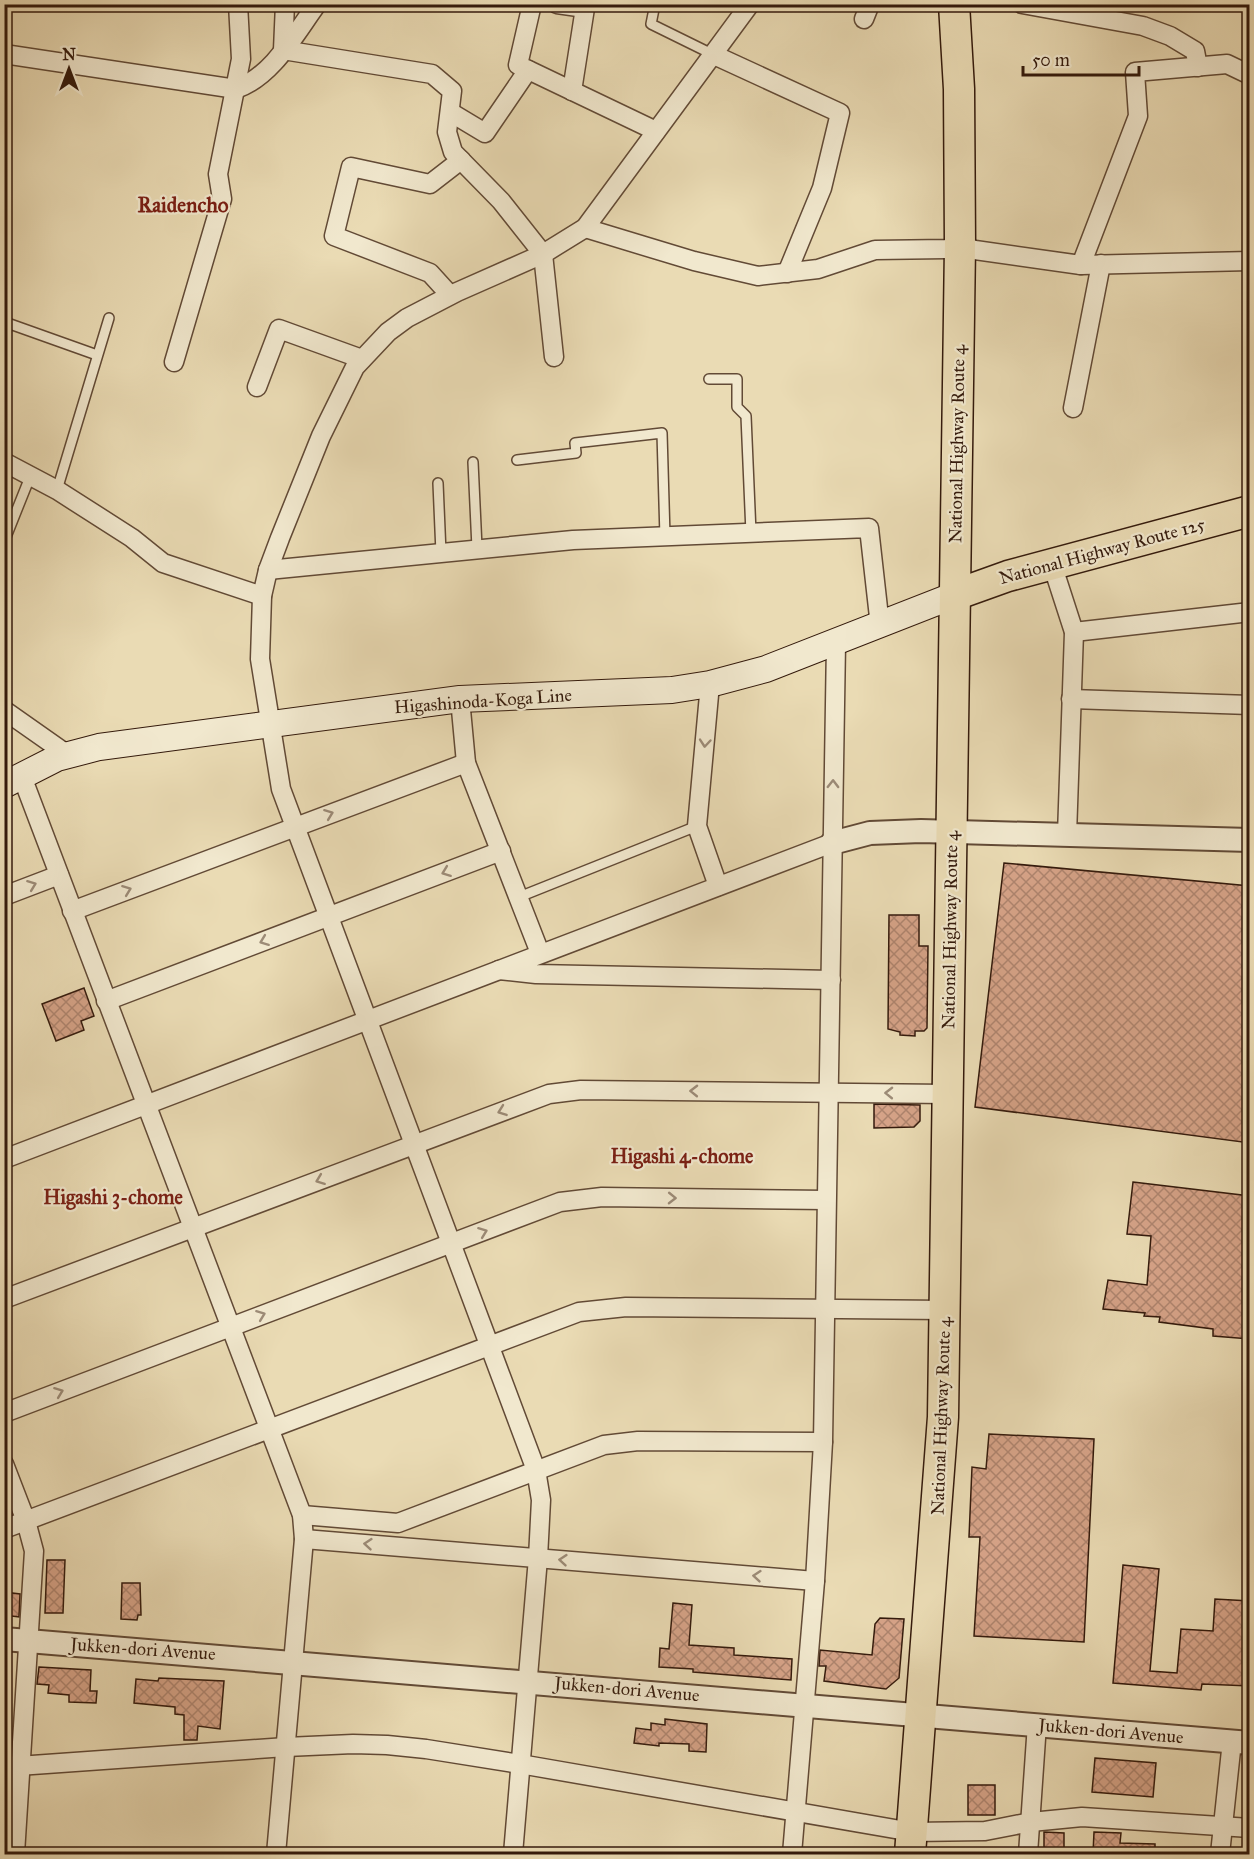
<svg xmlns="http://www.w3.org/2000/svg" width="1254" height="1859" viewBox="0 0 1254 1859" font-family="'IM FELL Great Primer',serif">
<defs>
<pattern id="building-cross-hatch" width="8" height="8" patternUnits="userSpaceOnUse" patternTransform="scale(1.5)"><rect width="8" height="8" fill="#d6a388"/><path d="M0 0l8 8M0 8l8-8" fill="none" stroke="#ae846e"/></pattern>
</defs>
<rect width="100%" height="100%" fill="#eadbb4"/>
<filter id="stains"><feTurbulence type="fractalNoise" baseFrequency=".00333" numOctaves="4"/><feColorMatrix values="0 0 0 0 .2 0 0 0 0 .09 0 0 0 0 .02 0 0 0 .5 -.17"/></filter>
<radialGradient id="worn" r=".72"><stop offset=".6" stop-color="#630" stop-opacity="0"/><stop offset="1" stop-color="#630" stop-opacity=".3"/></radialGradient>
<g fill="url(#building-cross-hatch)" stroke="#341a0c" stroke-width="1.5">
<polygon points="1004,863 1250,886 1250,1143 975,1107"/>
<polygon points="889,915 919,915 919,946 928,946 927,1028 924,1031 915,1031 915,1036 900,1035 900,1032 888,1029"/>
<polygon points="84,988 94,1016 81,1021 84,1030 56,1041 42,1004"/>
<polygon points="874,1104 920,1105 920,1121 914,1127 874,1128"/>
<polygon points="1133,1182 1250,1196 1250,1339 1213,1336 1213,1329 1159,1322 1160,1317 1144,1316 1145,1313 1103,1309 1108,1280 1147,1285 1151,1236 1127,1234"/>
<polygon points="989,1434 1094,1439 1084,1642 974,1636 980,1537 969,1537 972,1467 986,1469"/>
<polygon points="47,1560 65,1560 63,1613 45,1613"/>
<polygon points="1123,1565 1159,1569 1150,1671 1177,1673 1181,1629 1213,1631 1215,1599 1250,1601 1250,1686 1202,1684 1201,1690 1113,1683"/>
<polygon points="122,1583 140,1583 141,1615 138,1615 137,1620 121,1619"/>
<polygon points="4,1592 20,1594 19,1617 4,1615"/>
<polygon points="673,1603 692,1605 689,1645 734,1648 734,1655 792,1659 791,1680 693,1672 693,1669 659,1667 660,1648 669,1649"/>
<polygon points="880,1618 904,1619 899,1678 886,1689 824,1681 826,1666 819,1666 820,1650 872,1655 875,1624"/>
<polygon points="39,1667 91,1670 90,1691 97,1691 96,1703 69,1702 69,1695 48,1693 49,1685 37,1684"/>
<polygon points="159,1678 224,1681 220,1729 198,1726 197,1740 184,1740 184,1715 175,1714 175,1707 134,1703 136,1679 158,1681"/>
<polygon points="665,1719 707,1724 706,1752 689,1751 689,1744 659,1743 659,1746 634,1743 636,1728 651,1730 651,1723 665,1725"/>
<polygon points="1095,1758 1156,1763 1153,1797 1092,1792"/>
<rect x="968" y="1785" width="27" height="30"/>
<polygon points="1044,1832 1064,1833 1064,1854 1044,1854"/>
<polygon points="1094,1832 1121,1833 1120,1843 1155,1844 1155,1854 1093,1854"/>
</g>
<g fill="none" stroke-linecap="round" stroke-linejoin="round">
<g stroke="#624a36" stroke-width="12">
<g id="service">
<polyline points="655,4 651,24 714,55"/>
<polyline points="10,324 97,355"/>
<polyline points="709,379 737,379 737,407 746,416 751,533"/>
<polyline points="517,460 576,453 575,443 662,433 665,537"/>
<polyline points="473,462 477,548"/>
<polyline points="438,483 441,553"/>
<polyline points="57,490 109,318"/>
<polyline points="4,542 30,477"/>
<polyline points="519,897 697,826"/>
</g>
</g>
<g stroke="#624a36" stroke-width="21">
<g id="minor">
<polyline points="285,4 283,50 432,74 452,91 447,132 453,152 501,201 543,254 554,357"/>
<polyline points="532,4 518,65 656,131"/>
<polyline points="557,4 585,8 572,91"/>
<polyline points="1022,4 1143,26 1170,36 1195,51 1198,67"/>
<polyline points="864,19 870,4"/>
<path d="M4,54L236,89C272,77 295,34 317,4"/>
<polyline points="714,55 840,113 822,188 787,273"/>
<polyline points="450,112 485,133 528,70"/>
<polyline points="585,228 694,261 758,276 818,269 875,250 946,249 960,246 975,250 1081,265 1250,261"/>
<polyline points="1081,265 1138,116 1135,72 1227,64 1250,75"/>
<polyline points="450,295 430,273 334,236 351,167 430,184 461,160"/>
<polyline points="174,362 222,199 218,174 241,59 238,4"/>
<polyline points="257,387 279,329 362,359"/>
<polyline points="1073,408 1101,264"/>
<polyline points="4,462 57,490 132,538 163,563 262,596"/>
<polyline points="1052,564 1074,632 1067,835"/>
<polyline points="268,570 573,540 869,528 880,626"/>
<polyline points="1074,632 1250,612"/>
<polyline points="710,684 697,826 718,886"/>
<polyline points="460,699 466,763 540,953"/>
<polyline points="1071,699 1250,705"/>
<polyline points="4,710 68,755"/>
<polyline points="21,774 302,1515 304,1539 276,1854"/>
<polyline points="4,896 59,875"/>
<polyline points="72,911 466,763"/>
<polyline points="499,970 536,974 831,980"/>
<polyline points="106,1001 501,851"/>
<polyline points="4,1159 832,843"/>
<polyline points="4,1299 549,1094 581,1090 947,1094"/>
<polyline points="4,1413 560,1202 602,1197 826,1200"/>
<polyline points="4,1464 26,1521 34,1551 15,1854"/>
<polyline points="302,1515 398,1523 604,1445 638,1441 823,1442"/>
<polyline points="4,1529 579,1312 626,1307 945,1310"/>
<polyline points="304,1539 815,1581"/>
<polyline points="4,1767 286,1747 353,1744 387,1745 426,1749 520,1764 912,1832 985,1831 1031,1822 1082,1817 1250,1828"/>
<polyline points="513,1854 538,1558 541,1500 536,1470 281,789 260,659 262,596 268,570 280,538 321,436 355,367 388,332 407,318 457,292 543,254 585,228 750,4"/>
<polyline points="792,1854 815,1581 823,1442 836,643"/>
<polyline points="1028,1854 1037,1724"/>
<polyline points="1220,1854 1232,1741"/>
</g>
</g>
<g stroke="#624a36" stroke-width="26">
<g id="tertiary">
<polyline points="832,843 870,833 921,831 1250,840"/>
<polyline points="4,1639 1250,1743"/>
</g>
</g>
<g stroke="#341a0c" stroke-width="28">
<polyline id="secondary" points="4,785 57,758 99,747 460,699 672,690 710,684 766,669 955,595"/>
</g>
<g stroke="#341a0c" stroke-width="33">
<g id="trunk">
<polyline points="955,595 1008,576 1250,511"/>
<polyline points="910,1854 943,1417 960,246 959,89 954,4"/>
</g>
</g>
<use href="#service" stroke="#f1e8ce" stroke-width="9"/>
<use href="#minor" stroke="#f1e8ce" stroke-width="18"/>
<use href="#tertiary" stroke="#f1e8ce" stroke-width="22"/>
<use href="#secondary" stroke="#f1e8ce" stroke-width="26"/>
<use href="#trunk" stroke="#eadbb4" stroke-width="30"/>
</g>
<defs><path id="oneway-chevron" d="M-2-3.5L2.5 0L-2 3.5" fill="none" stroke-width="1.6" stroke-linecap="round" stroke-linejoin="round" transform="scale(1.5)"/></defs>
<g stroke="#9c8b77">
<use href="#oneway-chevron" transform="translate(705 743) rotate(95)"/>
<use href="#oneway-chevron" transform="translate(833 784) rotate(-89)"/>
<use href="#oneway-chevron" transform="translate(329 814) rotate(-21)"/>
<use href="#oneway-chevron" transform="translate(446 872) rotate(159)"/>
<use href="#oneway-chevron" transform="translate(32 885) rotate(-21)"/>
<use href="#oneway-chevron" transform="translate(127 890) rotate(-21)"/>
<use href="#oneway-chevron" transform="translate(264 941) rotate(159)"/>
<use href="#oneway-chevron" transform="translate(694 1091) rotate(-179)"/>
<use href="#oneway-chevron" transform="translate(889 1093) rotate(-179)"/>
<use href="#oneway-chevron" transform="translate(502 1111) rotate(160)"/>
<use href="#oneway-chevron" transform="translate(320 1180) rotate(159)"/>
<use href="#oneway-chevron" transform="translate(672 1198) rotate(1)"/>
<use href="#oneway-chevron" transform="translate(483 1232) rotate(-21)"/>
<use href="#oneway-chevron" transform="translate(261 1315) rotate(-21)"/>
<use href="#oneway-chevron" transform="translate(59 1392) rotate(-21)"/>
<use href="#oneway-chevron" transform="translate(368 1544) rotate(-175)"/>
<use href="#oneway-chevron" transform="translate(563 1560) rotate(-175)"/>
<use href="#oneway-chevron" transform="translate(757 1576) rotate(-175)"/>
</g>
<g text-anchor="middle" stroke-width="4.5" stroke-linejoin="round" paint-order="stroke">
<g font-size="18" fill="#341a0c" stroke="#f1e8ce">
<text transform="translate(957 444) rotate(-89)" y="6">National Highway Route 4</text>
<text transform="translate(1102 551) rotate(-15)" y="6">National Highway Route 125</text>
<text transform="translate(483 701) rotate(-4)" y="6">Higashinoda-Koga Line</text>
<text transform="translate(950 930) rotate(-89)" y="6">National Highway Route 4</text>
<text transform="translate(941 1416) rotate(-88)" y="6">National Highway Route 4</text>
<text transform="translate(143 1649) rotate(4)" y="6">Jukken-dori Avenue</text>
<text transform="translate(627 1689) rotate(5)" y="6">Jukken-dori Avenue</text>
<text transform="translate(1111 1731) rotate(5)" y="6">Jukken-dori Avenue</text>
</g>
<g font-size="20" font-weight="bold" fill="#7a1f14" stroke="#f1e8ce">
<text x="682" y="1163">Higashi 4-chome</text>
<text x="113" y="1204">Higashi 3-chome</text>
</g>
<g font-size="21" font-weight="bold" fill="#7a1f14" stroke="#f1e8ce">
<text x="183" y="212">Raidencho</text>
</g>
</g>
<rect width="1254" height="1859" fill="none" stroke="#eadbb4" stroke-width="24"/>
<rect x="6" y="6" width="1242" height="1847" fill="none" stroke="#341a0c" stroke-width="3"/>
<rect x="12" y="12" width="1230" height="1835" fill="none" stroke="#341a0c" stroke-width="1.5"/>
<g transform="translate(69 69)" stroke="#f1e8ce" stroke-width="4.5" paint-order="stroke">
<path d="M0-4.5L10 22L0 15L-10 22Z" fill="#341a0c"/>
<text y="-9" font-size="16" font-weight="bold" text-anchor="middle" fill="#341a0c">N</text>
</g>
<path d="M1023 66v9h116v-9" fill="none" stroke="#341a0c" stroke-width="3"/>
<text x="1032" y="66" font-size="18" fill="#341a0c" stroke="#f1e8ce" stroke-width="4.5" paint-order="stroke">50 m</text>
<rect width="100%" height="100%" filter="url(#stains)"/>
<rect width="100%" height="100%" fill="url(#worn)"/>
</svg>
